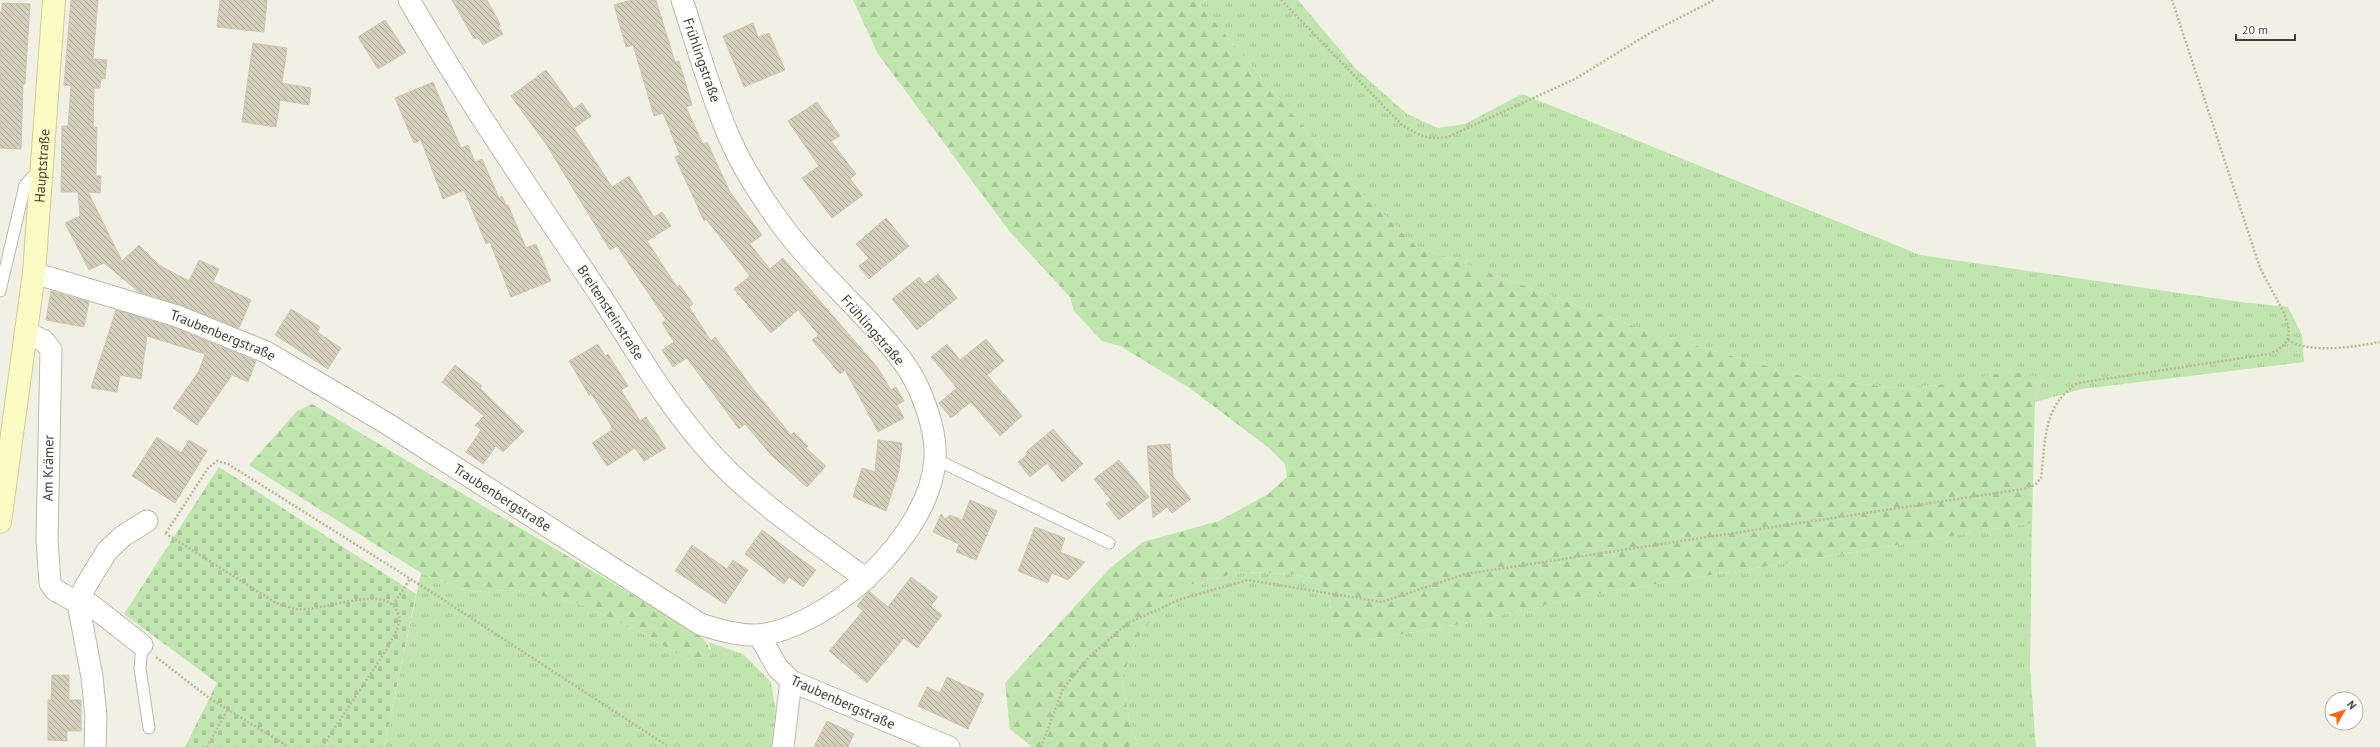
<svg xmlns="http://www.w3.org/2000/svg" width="2380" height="747" viewBox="0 0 2380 747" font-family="'PT Sans',sans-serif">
<defs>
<pattern id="grass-tufts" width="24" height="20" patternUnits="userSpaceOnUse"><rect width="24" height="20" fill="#c0e5ae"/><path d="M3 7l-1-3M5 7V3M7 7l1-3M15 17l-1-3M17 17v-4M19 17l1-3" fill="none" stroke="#a6c696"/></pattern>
<pattern id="forest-firs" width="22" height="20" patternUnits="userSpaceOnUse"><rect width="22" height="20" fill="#c0e5ae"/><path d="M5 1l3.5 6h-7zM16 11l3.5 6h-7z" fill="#a6c696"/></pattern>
<pattern id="cemetery-stones" width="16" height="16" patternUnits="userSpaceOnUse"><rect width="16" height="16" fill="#c0e5ae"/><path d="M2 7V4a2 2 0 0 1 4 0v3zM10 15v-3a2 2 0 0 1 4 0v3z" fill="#a6c696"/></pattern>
<pattern id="building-back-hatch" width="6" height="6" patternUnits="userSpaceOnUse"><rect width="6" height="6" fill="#d2ceba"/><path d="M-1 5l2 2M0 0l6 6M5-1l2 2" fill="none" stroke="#aca998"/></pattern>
</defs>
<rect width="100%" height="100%" fill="#f1f0e4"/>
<g fill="url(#grass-tufts)">
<polygon points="1196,0 1298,0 1355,68 1407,114 1438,128 1465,124 1522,94 1920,255 2241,302 2288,307 2302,335 2304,362 2082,389 2035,402 2042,378 1897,388 1809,378 1655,334 1416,246 1349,181"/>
<polygon points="2032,523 2030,669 2036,747 1140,747 1130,726 1122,678 1136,641 1173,589 1242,572 1291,574 1320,580 1329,598 1333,623 1368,640 1460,624 1589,595"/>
<polygon points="421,573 469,592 513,590 578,603 637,630 688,660 711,649 708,642 743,654 771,682 776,711 771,747 384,747"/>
</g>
<g fill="url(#forest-firs)">
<polygon points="853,0 1196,0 1349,181 1416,246 1655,334 1809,378 1897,388 1939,385 2011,371 2042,378 2035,402 2032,523 1589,595 1460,624 1368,640 1344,636 1333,623 1329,598 1320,580 1291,574 1242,572 1173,589 1136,641 1122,678 1130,726 1140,747 1032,747 1010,729 1005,683 1109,569 1143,542 1219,521 1268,494 1287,477 1285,464 1269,448 1191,389 1120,346 1102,341 1074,311 1070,297 1010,232 878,54"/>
<path d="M312,404L673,619C687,628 714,638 709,657L703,662L688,660L637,630L578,603L513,590L469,592L421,573L249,465L297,411Z"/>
</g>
<polygon fill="url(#cemetery-stones)" points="219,467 416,594 384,747 185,747 217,683 124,614"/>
<g fill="url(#building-back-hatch)" stroke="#cdc8ae">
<polygon points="71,0 98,0 93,59 107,60 105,79 101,79 100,88 94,88 93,127 97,127 96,176 101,176 100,193 88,192 122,261 139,245 159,265 189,281 199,260 219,269 213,282 251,300 239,328 181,305 139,292 104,263 89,270 65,223 80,216 78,192 61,192 62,126 68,126 71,86 64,85"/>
<polygon points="220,0 267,0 264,32 217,27"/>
<polygon points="452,0 487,0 500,24 498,26 503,34 483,45 478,37 474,39"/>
<polygon points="632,0 656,0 675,62 679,61 692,105 686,107 703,144 707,142 730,192 762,235 750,244 770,269 783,258 878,368 891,390 896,387 904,401 897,405 904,418 878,432 845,370 840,374 812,340 819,335 798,310 771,333 734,289 750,276 706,219 704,221 675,157 680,155 663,113 654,116 633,45 626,47 614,5"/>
<polygon points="2,3 30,4 25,84 23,84 21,149 0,148 0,12 2,12"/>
<polygon points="385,20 406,52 378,69 358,37"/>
<polygon points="753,23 758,37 769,33 785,70 744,87 723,36"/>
<polygon points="253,43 287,48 282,83 311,88 309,105 280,100 276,127 242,122"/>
<polygon points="546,70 574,109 582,103 591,116 574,128 612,187 629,176 654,217 662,212 671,226 647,241 677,287 680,285 693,304 689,307 711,341 715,337 750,385 791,435 794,432 808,446 806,448 826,466 807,487 772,456 745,424 739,429 687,358 673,367 662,350 674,342 662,323 666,320 617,246 610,250 548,147 511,96"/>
<polygon points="433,82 461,148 468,145 475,162 482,159 499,198 502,196 506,205 508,205 526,248 536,244 551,281 511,297 490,242 486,244 464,190 443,199 421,140 414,143 395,98"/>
<polygon points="817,102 840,136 831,141 856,174 850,179 863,195 832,218 802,178 819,166 788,121"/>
<polygon points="886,218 909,246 869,279 859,266 869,258 856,244"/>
<polygon points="938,274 957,298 917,330 892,299 919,277 925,284"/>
<polygon points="51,291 89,302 84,327 46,320"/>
<polygon points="291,309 320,327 317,332 341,348 328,369 275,335"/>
<polygon points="116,310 173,327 256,361 248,382 232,375 197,425 173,408 199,371 205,354 147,336 141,379 120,375 117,392 91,388"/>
<polygon points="986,339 1004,361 987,375 1022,416 1000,436 971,402 951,418 939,403 957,388 931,357 947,344 960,360"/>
<polygon points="598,344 605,356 608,354 628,386 621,390 640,421 646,417 666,448 644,461 635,448 607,466 592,443 613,429 591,393 589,395 569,361"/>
<polygon points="455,365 482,386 480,388 524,431 503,452 496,446 483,464 466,452 481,430 475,425 484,416 442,382"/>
<polygon points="1053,429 1083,464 1062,482 1047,463 1030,477 1018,462 1028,454 1026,452"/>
<polygon points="157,437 181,453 189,440 207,451 175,503 132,476"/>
<polygon points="878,440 902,443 899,471 886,511 853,497 862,468 875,472"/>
<polygon points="1170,444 1173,476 1191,499 1172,513 1167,507 1153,518 1147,446"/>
<polygon points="1119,460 1149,497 1119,520 1106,504 1111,500 1094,479"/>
<polygon points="970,500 997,511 976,560 956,552 959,544 933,532 941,514 945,519 950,515 962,520"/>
<polygon points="1035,527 1065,538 1060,552 1085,562 1068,580 1052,573 1048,583 1018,571"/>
<polygon points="762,530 816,570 803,587 789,577 784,584 745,554"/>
<polygon points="692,545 727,569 733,560 748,570 725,604 675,571"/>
<polygon points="911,577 938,597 931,606 942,615 917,648 904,638 867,683 829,651 863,611 857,606 869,591 888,607"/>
<polygon points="52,675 69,675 69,700 81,700 81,731 67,731 67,741 48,740 48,700 51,700"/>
<polygon points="947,677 984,694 968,729 918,706 927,687 940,693"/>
<polygon points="827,721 854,734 848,747 814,747"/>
</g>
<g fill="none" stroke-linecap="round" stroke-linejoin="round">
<g stroke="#bcbaa7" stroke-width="13">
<g id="lane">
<polyline points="0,291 25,185 32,177 41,177"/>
<polyline points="935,459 1109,543"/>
<polyline points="142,645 140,668 149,728"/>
</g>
</g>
<g stroke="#bcbaa7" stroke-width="23">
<g id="street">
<path id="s1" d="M409,0C468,101 535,198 600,295C640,356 677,422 730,473C771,512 820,545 866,579"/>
<path id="s2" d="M34,273L177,316L266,352L386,423L700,624C718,630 739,636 759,635C791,632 830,608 855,588C891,558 932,508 935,459C937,428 920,383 901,359C863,309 812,269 776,217C756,189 737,158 725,127C708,85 696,42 682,0"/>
<polyline points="26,332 44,341 51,350 47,540 50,583 55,590 78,603 91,605 142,645"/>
<polyline points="759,635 777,667 791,681 949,747"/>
<polyline points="95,747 96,716 92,677 78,603 85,587 107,551 123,536 147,521"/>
<polyline points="783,747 791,681"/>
</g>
</g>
<g stroke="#d0ce95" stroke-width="24">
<g id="secondary">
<path id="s3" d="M0,522L34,273L54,0"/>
</g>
</g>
<g stroke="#bdb999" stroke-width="2.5" stroke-dasharray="2 2" stroke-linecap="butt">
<path d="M1281,0L1402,125C1420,136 1427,140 1448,137L1575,79L1650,33L1714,0"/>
<path d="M2288,340C2309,354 2355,347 2380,342"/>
<path d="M165,533L276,603C282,605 290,608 296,609C321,612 374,588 393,605C397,609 398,615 400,619L397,629L387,649L322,747"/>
<polyline points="166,533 208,468 217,461 228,464 436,595 669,747"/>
<polyline points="393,605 410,579"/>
<polyline points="156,657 209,698 289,747"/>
<polyline points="207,747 228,709"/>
<path d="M1041,747L1063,689L1089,657L1128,623L1181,599L1248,580L1382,602L1465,574L2023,489L2035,485L2041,478C2046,440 2042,406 2078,383L2269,354L2278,350L2288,340L2289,329L2284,313L2260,268L2172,0"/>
</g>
<use href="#lane" stroke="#fff" stroke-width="11"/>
<use href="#street" stroke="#fff" stroke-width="21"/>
<use href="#secondary" stroke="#fcfbc3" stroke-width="22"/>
</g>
<g text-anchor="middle" stroke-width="4" stroke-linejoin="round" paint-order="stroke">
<g font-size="14" fill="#434134" stroke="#fff">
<text transform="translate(702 60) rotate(71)" y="5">Frühlingstraße</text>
<text dy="5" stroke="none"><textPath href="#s3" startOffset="359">Hauptstraße</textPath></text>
<text dy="5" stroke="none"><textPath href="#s1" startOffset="372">Breitensteinstraße</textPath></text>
<text transform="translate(873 330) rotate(49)" y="5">Frühlingstraße</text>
<text dy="5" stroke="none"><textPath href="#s2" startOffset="199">Traubenbergstraße</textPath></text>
<text transform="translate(48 468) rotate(-89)" y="5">Am Krämer</text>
<text dy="5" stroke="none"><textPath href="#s2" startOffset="523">Traubenbergstraße</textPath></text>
<text transform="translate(843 702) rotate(24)" y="5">Traubenbergstraße</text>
</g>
</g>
<g transform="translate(2344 711) rotate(51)"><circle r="19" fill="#ffffff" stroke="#b4b3ae"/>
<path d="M0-3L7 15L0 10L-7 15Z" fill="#f26b1b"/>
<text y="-6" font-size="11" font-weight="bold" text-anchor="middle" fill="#434134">N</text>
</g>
<path d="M2236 34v6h59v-6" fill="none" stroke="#434134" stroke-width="2"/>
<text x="2242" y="34" font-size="12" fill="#434134" stroke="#ffffff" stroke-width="3" paint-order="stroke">20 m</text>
</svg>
